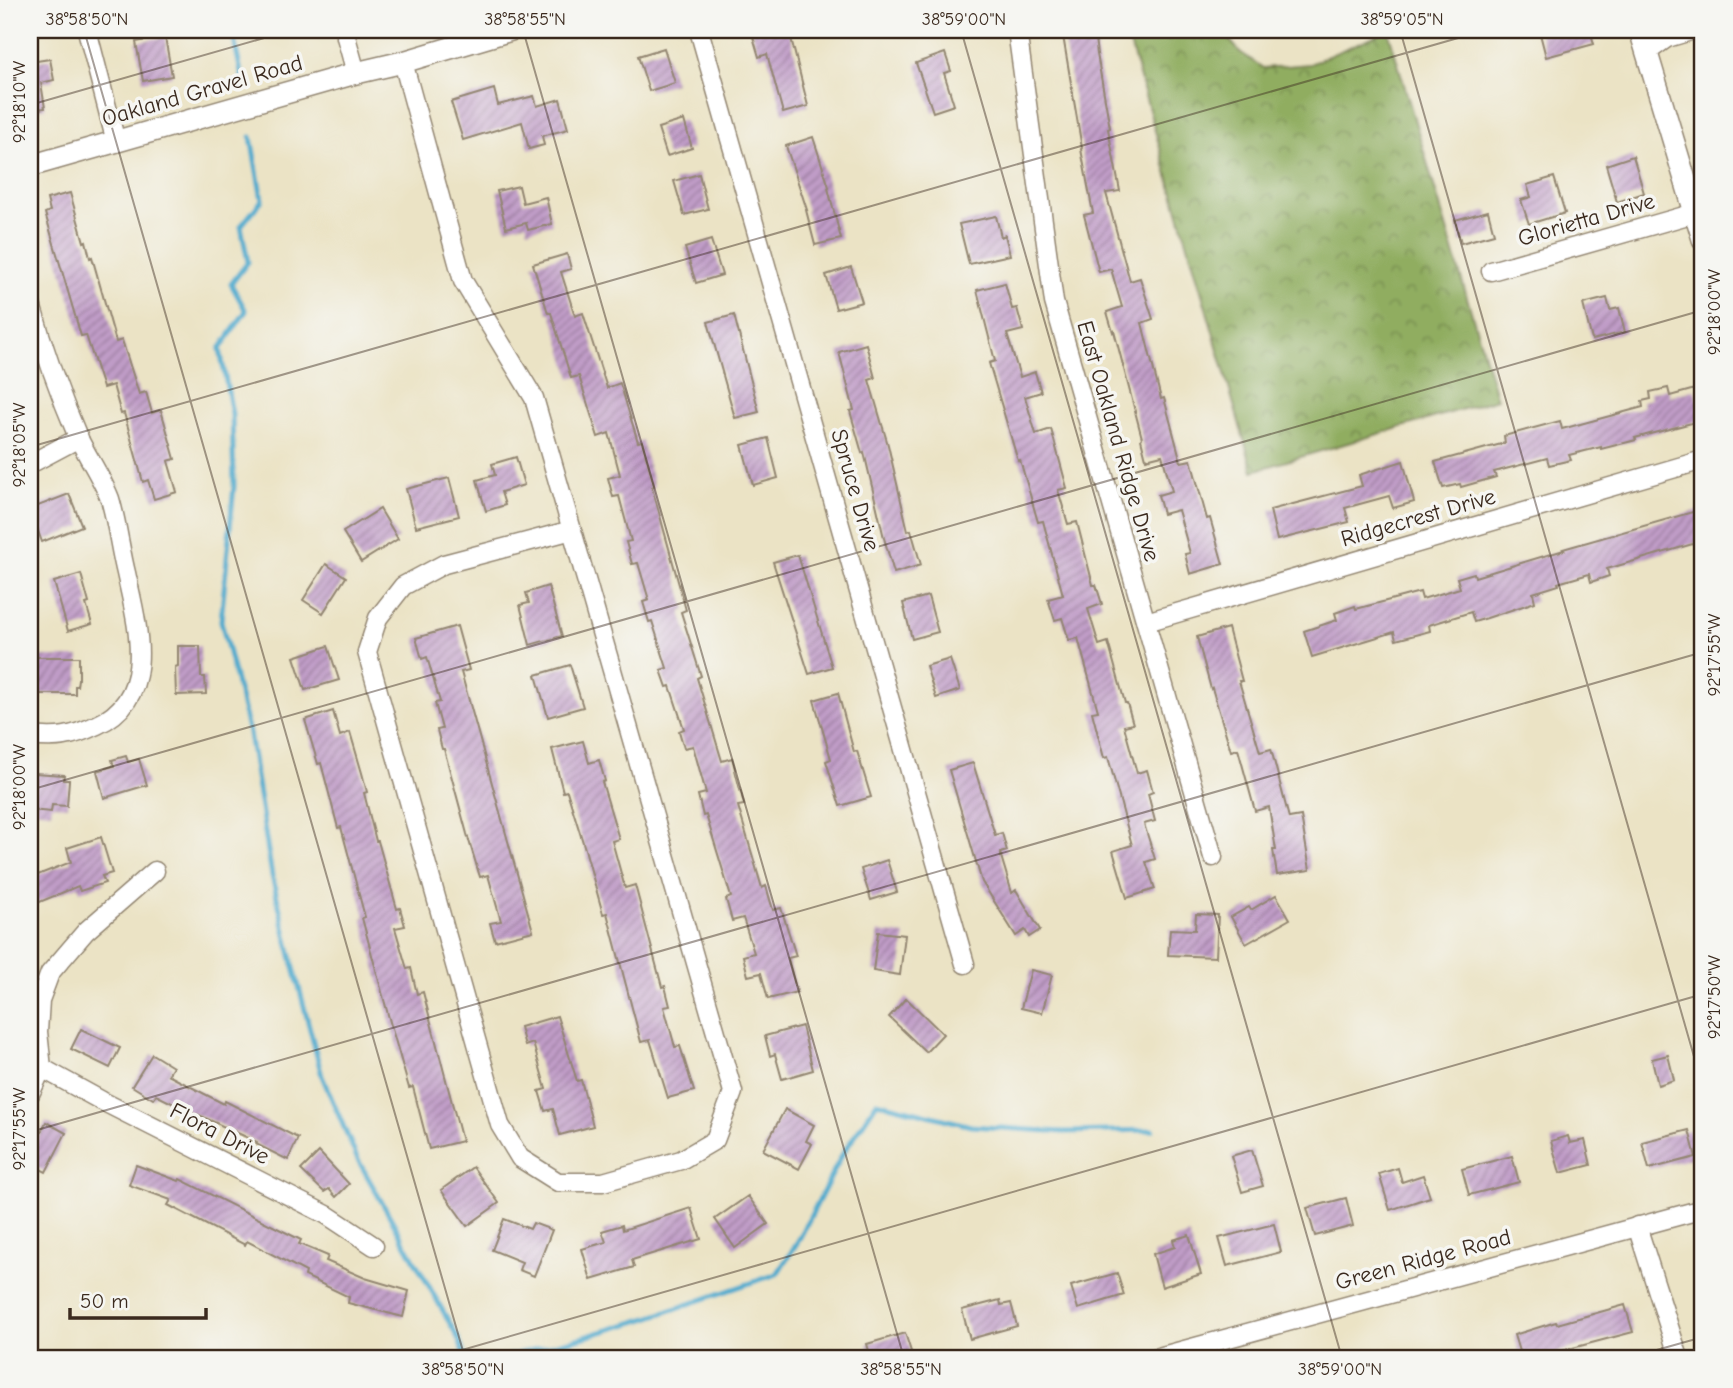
<svg xmlns="http://www.w3.org/2000/svg" width="1733" height="1388" viewBox="0 0 1733 1388" font-family="'Comic Neue',sans-serif">
<defs>
<pattern id="forest-crowns" width="20" height="18" patternUnits="userSpaceOnUse" patternTransform="scale(1.75)"><rect width="20" height="18" fill="#90ad60"/><path d="M2 6a3 3 0 1 1 6 0M12 15a3 3 0 1 1 6 0" fill="none" stroke="#778d4f"/></pattern>
<pattern id="building-hatch" width="6" height="6" patternUnits="userSpaceOnUse" patternTransform="scale(1.75)"><rect width="6" height="6" fill="#c09cc7"/><path d="M-1 1l2-2M0 6l6-6M5 7l2-2" fill="none" stroke="#9d7fa1"/></pattern>
</defs>
<rect width="100%" height="100%" fill="#f6f6f2"/>
<filter id="ink" filterUnits="userSpaceOnUse"><feTurbulence type="fractalNoise" baseFrequency=".0143" numOctaves="2"/><feDisplacementMap in="SourceGraphic" scale="14" xChannelSelector="R" yChannelSelector="G"/><feConvolveMatrix kernelMatrix="1 2 1 2 8 2 1 2 1" color-interpolation-filters="sRGB"/></filter>
<filter id="wash" filterUnits="userSpaceOnUse"><feTurbulence type="fractalNoise" baseFrequency=".00686" numOctaves="4" result="noise"/><feDisplacementMap in="SourceGraphic" scale="28" xChannelSelector="R" yChannelSelector="G"/><feGaussianBlur stdDeviation="1.57" result="paint"/><feColorMatrix in="noise" values="0 0 0 0 0 0 0 0 0 0 0 0 0 0 0 0 0 1.4 0 .05"/><feComposite in="paint" operator="in"/></filter>
<g filter="url(#wash)">
<rect width="100%" height="100%" fill="#ebe3c5"/>
<polygon fill="url(#forest-crowns)" stroke="#666c3f" stroke-width="2" points="1126,30 1221,30 1240,52 1263,68 1310,64 1388,30 1497,399 1253,471"/>
<g fill="none" stroke-linecap="round" stroke-linejoin="round">
<g stroke="#4faacd" stroke-width="5">
<polyline points="232,30 242,77"/>
<polyline points="251,137 262,200 241,226 248,262 231,284 246,311 220,349 232,414 234,486 221,621 249,733 272,876 291,956 322,1076 357,1158 457,1336 466,1358"/>
<polyline points="501,1358 581,1338 648,1318 777,1274 797,1243 842,1155 877,1102 971,1126 1063,1132 1153,1130"/>
</g>
</g>
<g id="blocks">
<g fill="url(#building-hatch)">
<polygon points="751,30 789,30 808,106 783,113 767,54 759,57"/>
<polygon points="1062,30 1094,30 1097,54 1110,128 1108,129 1120,191 1106,193 1130,281 1140,278 1153,319 1142,323 1161,399 1164,398 1181,462 1191,460 1207,519 1210,518 1223,564 1190,574 1185,554 1190,553 1178,510 1163,514 1158,495 1172,491 1162,455 1146,459 1141,439 1142,438 1114,331 1113,332 1107,312 1122,307 1111,269 1099,272 1084,215 1093,213 1081,149 1082,148"/>
<polygon points="1539,30 1590,30 1594,44 1546,57"/>
<polygon points="165,37 172,76 143,81 136,42"/>
<polygon points="664,48 675,83 649,91 638,56"/>
<polygon points="945,53 951,71 944,73 954,105 933,112 916,63"/>
<polygon points="50,59 54,80 41,83 45,108 30,110 30,62"/>
<polygon points="494,89 498,105 534,96 537,106 560,99 568,129 542,136 544,145 529,149 522,122 463,140 451,102"/>
<polygon points="684,120 692,148 667,156 658,128"/>
<polygon points="813,137 829,187 828,188 841,239 815,245 806,210 807,210 786,146"/>
<polygon points="1633,156 1644,193 1617,202 1606,165"/>
<polygon points="699,174 708,209 684,215 674,181"/>
<polygon points="1554,177 1565,213 1529,224 1521,200 1531,197 1527,185"/>
<polygon points="519,186 523,203 546,197 552,224 528,230 526,223 506,228 497,191"/>
<polygon points="70,193 84,242 86,241 90,258 92,257 116,342 122,340 139,394 146,392 152,413 161,410 175,459 168,461 177,492 154,499 148,480 143,482 124,413 121,414 113,385 103,388 86,335 81,336 45,213 50,211 47,199"/>
<polygon points="1488,211 1494,234 1461,243 1455,220"/>
<polygon points="996,216 1001,237 1005,235 1010,255 969,264 959,224"/>
<polygon points="711,240 722,275 696,283 685,248"/>
<polygon points="567,254 571,269 561,272 575,316 583,313 607,388 620,383 638,442 642,441 654,486 652,487 686,610 681,612 701,676 697,678 722,761 732,758 744,805 738,806 762,888 766,886 773,910 781,908 796,956 788,958 797,992 768,999 761,973 748,976 743,956 754,953 743,918 732,921 726,899 731,897 706,815 703,816 698,795 706,793 693,746 684,748 679,731 684,729 670,686 667,687 661,670 667,668 652,621 649,622 643,602 649,600 638,563 632,564 626,542 631,541 619,496 613,497 608,478 620,475 609,433 598,437 579,376 571,378 551,313 548,313 533,264"/>
<polygon points="851,267 862,302 836,309 826,275"/>
<polygon points="1005,283 1012,309 1017,308 1023,330 1007,334 1020,377 1035,372 1041,392 1025,397 1036,434 1051,429 1067,488 1058,490 1068,524 1077,522 1093,585 1096,585 1102,604 1088,609 1099,645 1108,642 1125,703 1127,703 1133,724 1124,726 1137,773 1147,770 1153,792 1148,794 1155,821 1144,824 1155,859 1146,862 1155,889 1127,898 1113,851 1132,845 1108,757 1104,758 1092,712 1098,711 1078,638 1069,640 1062,618 1055,620 1048,599 1063,595 1043,521 1038,522 1020,460 1018,461 989,363 995,361 977,290"/>
<polygon points="1607,298 1610,310 1619,308 1625,332 1592,340 1583,304"/>
<polygon points="734,315 759,412 735,418 708,322"/>
<polygon points="866,344 875,378 869,380 888,445 908,531 911,530 921,565 894,573 884,538 864,452 862,453 850,411 854,410 839,352"/>
<polygon points="1668,388 1670,396 1695,389 1703,420 1635,438 1636,440 1601,449 1601,447 1569,455 1571,460 1549,465 1547,458 1494,472 1496,477 1461,487 1460,484 1443,488 1435,462 1505,443 1504,436 1560,421 1562,429 1643,407 1642,401 1651,399 1650,392"/>
<polygon points="768,438 778,478 753,485 742,445"/>
<polygon points="516,457 524,485 501,492 505,505 486,511 477,480 495,475 492,464"/>
<polygon points="1403,461 1414,502 1393,508 1389,496 1345,508 1349,522 1277,540 1270,510 1362,486 1359,475"/>
<polygon points="449,478 459,516 416,527 406,489"/>
<polygon points="69,494 82,526 42,542 30,509"/>
<polygon points="380,509 398,539 361,562 343,532"/>
<polygon points="1703,509 1703,541 1607,569 1609,576 1591,582 1589,574 1558,583 1559,585 1533,593 1535,602 1487,618 1474,622 1471,612 1429,625 1430,631 1396,640 1394,632 1312,657 1304,631 1337,620 1335,613 1355,606 1356,609 1420,592 1422,599 1460,588 1457,578 1474,573 1475,577 1564,550 1563,549"/>
<polygon points="798,555 832,667 809,674 773,562"/>
<polygon points="326,564 346,577 323,613 303,600"/>
<polygon points="81,574 89,603 86,604 92,624 68,631 54,582"/>
<polygon points="548,586 562,636 530,645 520,605 529,603 526,593"/>
<polygon points="928,596 938,632 912,639 903,603"/>
<polygon points="457,626 469,670 461,672 533,931 495,941 490,923 501,921 488,875 480,877 467,834 444,749 442,749 437,730 442,729 435,703 440,702 427,657 422,659 416,638"/>
<polygon points="1228,628 1242,681 1239,681 1260,752 1271,749 1289,818 1301,816 1310,870 1277,875 1273,850 1276,850 1269,807 1255,811 1238,749 1231,751 1212,688 1211,689 1197,637"/>
<polygon points="178,646 200,646 201,677 205,677 206,694 176,695 175,667 178,666"/>
<polygon points="328,646 339,680 305,690 294,657"/>
<polygon points="36,657 79,657 79,679 78,679 77,686 75,686 75,694 36,694"/>
<polygon points="950,659 960,690 936,698 926,666"/>
<polygon points="570,665 583,707 548,717 536,675"/>
<polygon points="838,693 854,752 857,751 871,797 840,806 826,761 831,759 814,700"/>
<polygon points="333,711 340,736 350,732 362,773 367,792 364,793 376,841 378,841 397,909 400,908 405,926 395,928 407,969 411,968 417,994 423,992 462,1141 429,1149 413,1087 409,1088 390,1022 362,918 365,917 341,827 338,828 321,763 318,764 305,720"/>
<polygon points="583,741 589,763 599,760 605,781 602,782 619,839 612,841 625,888 635,885 662,987 665,986 670,1006 664,1007 675,1047 680,1046 694,1091 668,1098 650,1040 641,1042 607,913 603,914 585,849 567,791 563,792 552,749"/>
<polygon points="126,756 128,762 139,759 147,785 104,798 97,771 114,766 112,760"/>
<polygon points="973,763 995,835 1002,833 1007,851 1000,853 1012,893 1016,890 1040,930 1029,937 1025,930 1016,936 982,882 949,770"/>
<polygon points="34,773 64,775 63,780 69,780 67,806 52,805 51,812 30,810 30,776 34,777"/>
<polygon points="101,837 112,873 102,876 105,883 80,891 78,886 30,906 30,878 71,862 67,848"/>
<polygon points="887,860 897,892 871,900 861,869"/>
<polygon points="1276,895 1290,919 1246,944 1231,917 1249,907 1251,910"/>
<polygon points="1196,914 1218,915 1216,957 1168,955 1170,929 1195,930"/>
<polygon points="878,932 905,935 900,975 873,971"/>
<polygon points="1031,970 1052,975 1042,1013 1021,1008"/>
<polygon points="906,998 943,1034 926,1052 889,1017"/>
<polygon points="557,1016 577,1081 581,1080 593,1126 560,1135 553,1109 545,1111 539,1091 546,1089 533,1043 525,1046 520,1027"/>
<polygon points="802,1026 813,1070 782,1079 775,1054 770,1056 765,1036"/>
<polygon points="81,1029 120,1048 110,1068 71,1049"/>
<polygon points="152,1054 173,1067 168,1075 224,1104 225,1101 298,1138 288,1160 256,1144 257,1142 199,1115 198,1116 156,1095 153,1099 132,1086"/>
<polygon points="1668,1055 1674,1080 1658,1085 1652,1059"/>
<polygon points="785,1109 814,1125 806,1141 812,1144 799,1169 763,1150"/>
<polygon points="46,1122 66,1133 46,1172 30,1164 30,1154"/>
<polygon points="1689,1130 1696,1157 1649,1169 1642,1142"/>
<polygon points="1568,1136 1570,1143 1585,1140 1591,1165 1560,1173 1551,1141"/>
<polygon points="1252,1150 1263,1186 1242,1192 1231,1156"/>
<polygon points="319,1152 349,1184 336,1197 329,1189 324,1192 301,1170"/>
<polygon points="1512,1156 1519,1182 1469,1195 1462,1169"/>
<polygon points="136,1165 179,1181 180,1179 301,1240 299,1244 328,1256 326,1261 365,1278 409,1291 403,1317 348,1303 349,1297 305,1276 306,1272 247,1241 245,1245 168,1205 171,1200 129,1185"/>
<polygon points="473,1167 499,1203 467,1226 441,1190"/>
<polygon points="1398,1168 1402,1182 1423,1175 1430,1197 1390,1210 1379,1174"/>
<polygon points="748,1196 768,1224 735,1248 715,1219"/>
<polygon points="1346,1198 1353,1226 1315,1236 1307,1208"/>
<polygon points="691,1208 701,1239 632,1260 634,1267 591,1280 582,1249 606,1242 602,1231 622,1225 623,1230"/>
<polygon points="504,1219 530,1229 533,1223 552,1230 534,1276 519,1270 522,1262 492,1250"/>
<polygon points="1274,1224 1281,1252 1227,1266 1219,1238"/>
<polygon points="1189,1235 1201,1274 1162,1287 1153,1254 1175,1247 1173,1240"/>
<polygon points="1117,1273 1124,1295 1078,1309 1071,1286"/>
<polygon points="1000,1300 1001,1305 1011,1303 1017,1326 970,1339 962,1310"/>
<polygon points="1625,1305 1633,1332 1565,1350 1543,1358 1521,1358 1514,1335 1556,1322 1557,1324"/>
<polygon points="905,1333 913,1358 871,1358 867,1344"/>
</g>
</g>
</g>
<g filter="url(#ink)">
<use href="#blocks" fill-opacity="0" stroke="#938672" stroke-width="2"/>
<g fill="none" stroke-linecap="round" stroke-linejoin="round">
<g stroke="#938672" stroke-width="21">
<g id="minor">
<polyline points="87,30 116,142"/>
<polyline points="347,30 346,37 356,73"/>
<polyline points="699,30 965,964"/>
<polyline points="1017,30 1054,302 1213,857"/>
<polyline points="1646,53 1667,38 1694,30"/>
<polyline points="403,62 463,281 534,398 733,1092 715,1140 681,1160 603,1182 558,1182 520,1158 500,1125 367,652 378,618 403,586 444,564 572,530"/>
<polyline points="1491,271 1695,213"/>
<path d="M30,301C43,347 59,393 78,437C88,458 102,478 110,499C117,522 120,549 126,573C137,624 159,697 97,725C71,737 58,739 30,736"/>
<polyline points="30,464 79,438"/>
<polyline points="1146,622 1703,460"/>
<polyline points="42,1068 102,1101 327,1215 374,1246"/>
<polyline points="30,1094 42,1068 38,1032 40,1000 50,973 86,931 155,871"/>
<polyline points="1637,1226 1679,1358"/>
<polyline points="1155,1358 1703,1209"/>
</g>
</g>
<g stroke="#938672" stroke-width="24">
<g id="tertiary">
<polyline points="1640,30 1703,239"/>
<polyline points="30,166 356,73 403,62 511,30"/>
</g>
</g>
<use href="#minor" stroke="#fff" stroke-width="18"/>
<use href="#tertiary" stroke="#fff" stroke-width="21"/>
</g>
</g>
<path fill="none" stroke="#3b2a1e" stroke-width="2" stroke-opacity="0.45" d="M84,30L465,1358M523,30L904,1358M961,30L1342,1358M1400,30L1703,1088M30,105L292,30M30,447L1486,30M30,790L1703,310M30,1132L1703,652M434,1358L1703,994M1628,1358L1703,1337"/>
<g text-anchor="middle" stroke-width="7" stroke-linejoin="round" paint-order="stroke">
<g font-size="23" fill="#3b2a1e" stroke="#f6f6f2">
<text transform="translate(202 90) rotate(-16)" y="8">Oakland Gravel Road</text>
<text transform="translate(1586 219) rotate(-16)" y="8">Glorietta Drive</text>
<text transform="translate(1119 441) rotate(74)" y="8">East Oakland Ridge Drive</text>
<text transform="translate(856 490) rotate(74)" y="8">Spruce Drive</text>
<text transform="translate(1418 517) rotate(-16)" y="8">Ridgecrest Drive</text>
<text transform="translate(220 1133) rotate(27)" y="8">Flora Drive</text>
<text transform="translate(1423 1259) rotate(-15)" y="8">Green Ridge Road</text>
</g>
</g>
<rect width="1733" height="1388" fill="none" stroke="#f6f6f2" stroke-width="77"/>
<path d="M70 1308v10h136v-10" fill="none" stroke="#3b2a1e" stroke-width="3.5"/>
<text x="80" y="1308" font-size="21" fill="#3b2a1e" stroke="#f6f6f2" stroke-width="5" paint-order="stroke">50 m</text>
<rect x="38" y="38" width="1656" height="1312" fill="none" stroke="#3b2a1e" stroke-width="2.5"/>
<g font-size="18" text-anchor="middle" fill="#3b2a1e">
<text x="87" y="25">38°58'50"N</text>
<text x="525" y="25">38°58'55"N</text>
<text x="964" y="25">38°59'00"N</text>
<text x="1402" y="25">38°59'05"N</text>
<text transform="translate(19 102) rotate(-90)" y="6">92°18'10"W</text>
<text transform="translate(1714 312) rotate(-90)" y="6">92°18'00"W</text>
<text transform="translate(19 445) rotate(-90)" y="6">92°18'05"W</text>
<text transform="translate(1714 655) rotate(-90)" y="6">92°17'55"W</text>
<text transform="translate(19 787) rotate(-90)" y="6">92°18'00"W</text>
<text transform="translate(1714 997) rotate(-90)" y="6">92°17'50"W</text>
<text transform="translate(19 1129) rotate(-90)" y="6">92°17'55"W</text>
<text x="463" y="1375">38°58'50"N</text>
<text x="901" y="1375">38°58'55"N</text>
<text x="1340" y="1375">38°59'00"N</text>
</g>
</svg>
